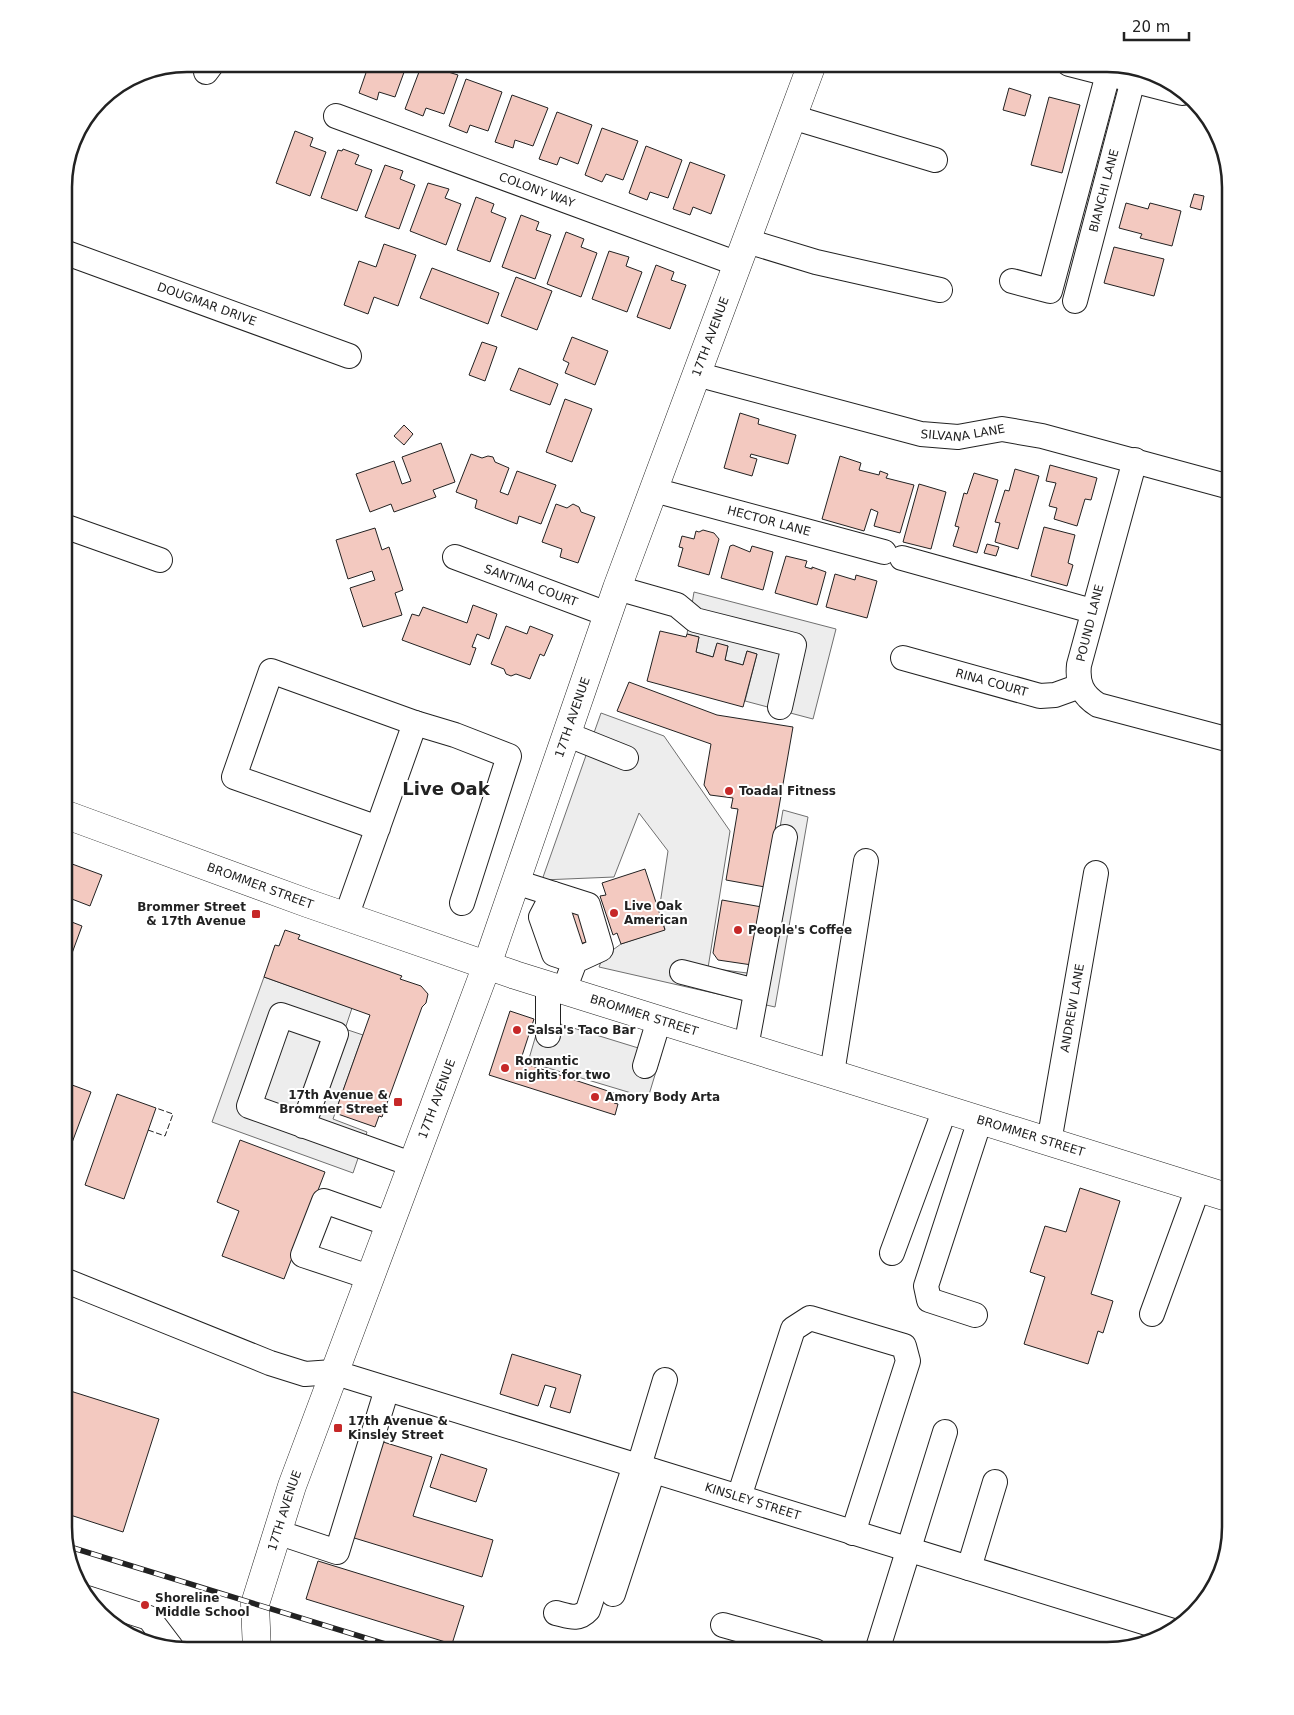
<svg xmlns="http://www.w3.org/2000/svg" width="1294" height="1715" viewBox="0 0 1294 1715" font-family="'DejaVu Sans',sans-serif">
<rect width="100%" height="100%" fill="#fff"/>
<g fill="#ededed" stroke="#6f6f6f">
<polygon points="694,592 836,629 813,719 745,701 757,654 747,651 743,665 725,660 728,646 717,644 713,657 696,652 699,637 687,634"/>
<polygon points="601,713 664,736 730,831 708,968 755,974 783,810 808,817 775,1007 599,967 603,957 621,944 665,929 659,911 668,851 639,813 614,877 542,880"/>
<polygon points="264,977 352,1008 345,1029 363,1035 333,1119 367,1132 353,1173 212,1122"/>
<polygon points="541,1018 661,1055 648,1098 528,1062"/>
</g>
<g fill="#f3c9c0" stroke="#222">
<polygon points="369,64 407,64 395,97 379,92 377,100 359,93"/>
<polygon points="422,64 458,75 444,114 426,108 423,116 405,109"/>
<polygon points="466,79 502,92 488,131 470,125 467,133 449,126"/>
<polygon points="1009,88 1031,95 1025,116 1003,110"/>
<polygon points="512,95 548,108 533,146 515,140 513,148 495,142"/>
<polygon points="1049,97 1080,105 1062,173 1031,165"/>
<polygon points="557,112 592,125 578,164 560,157 557,165 539,159"/>
<polygon points="602,128 638,141 623,180 606,174 602,182 585,175"/>
<polygon points="295,131 313,138 310,146 326,152 310,196 276,183"/>
<polygon points="646,146 682,160 668,198 650,192 647,200 629,193"/>
<polygon points="343,149 359,155 355,164 372,170 357,211 321,198 338,150 342,151"/>
<polygon points="690,162 725,175 711,214 693,207 690,215 673,209"/>
<polygon points="385,165 403,171 400,179 415,185 399,229 365,217"/>
<polygon points="428,183 449,189 445,198 461,204 446,245 410,231"/>
<polygon points="1194,194 1204,196 1201,210 1190,207"/>
<polygon points="476,197 494,204 491,212 506,218 490,262 457,250"/>
<polygon points="1126,203 1148,209 1150,203 1181,211 1172,246 1140,238 1142,234 1119,228"/>
<polygon points="521,215 539,222 536,230 551,235 535,279 502,267"/>
<polygon points="566,232 584,239 581,247 597,253 581,297 547,284"/>
<polygon points="384,244 416,255 398,306 374,297 368,314 344,305 359,261 376,267"/>
<polygon points="1114,247 1164,259 1154,296 1104,283"/>
<polygon points="609,251 629,257 626,266 642,272 627,312 592,299"/>
<polygon points="656,265 674,272 671,280 686,285 670,329 637,317"/>
<polygon points="432,268 499,293 488,324 420,298"/>
<polygon points="516,277 552,291 537,330 501,316"/>
<polygon points="572,337 608,351 595,385 565,373 569,363 563,360"/>
<polygon points="482,342 497,347 485,381 469,375"/>
<polygon points="519,368 558,384 550,405 510,390"/>
<polygon points="565,399 592,409 572,462 546,452"/>
<polygon points="740,413 759,419 758,424 796,435 788,464 751,454 750,457 757,459 752,476 724,468"/>
<polygon points="404,425 413,434 404,445 394,436"/>
<polygon points="441,443 455,482 433,490 436,497 394,512 391,504 370,512 356,474 394,461 402,484 411,481 402,457"/>
<polygon points="471,454 482,458 488,456 493,457 495,462 509,468 500,492 508,495 517,471 556,485 541,524 519,516 517,524 475,508 477,500 456,492"/>
<polygon points="840,456 861,463 859,470 879,475 880,471 888,474 886,478 914,485 900,533 874,526 878,512 871,509 864,531 822,519"/>
<polygon points="1050,465 1097,478 1091,500 1085,499 1077,526 1054,519 1057,508 1049,506 1056,483 1046,481"/>
<polygon points="1015,469 1039,476 1018,549 995,542 1000,523 995,522 1005,490 1009,491"/>
<polygon points="974,473 998,480 977,553 953,546 959,527 955,526 964,493 967,494"/>
<polygon points="919,484 946,492 931,549 903,542"/>
<polygon points="556,504 567,508 573,504 579,507 581,512 595,517 578,563 560,557 562,549 542,542"/>
<polygon points="1044,527 1075,535 1068,563 1073,565 1067,586 1031,576"/>
<polygon points="375,528 382,550 389,547 403,590 395,593 402,615 363,627 350,588 375,580 372,571 348,579 336,540"/>
<polygon points="703,530 714,533 719,539 709,575 678,566 683,548 679,547 682,536 694,539 696,531 699,532"/>
<polygon points="987,544 999,547 996,556 984,553"/>
<polygon points="733,545 750,552 752,546 773,552 763,590 721,578 730,546"/>
<polygon points="786,556 807,561 805,567 812,569 812,567 826,572 817,605 775,593"/>
<polygon points="835,574 855,580 856,575 877,581 867,618 826,607"/>
<polygon points="473,605 497,614 489,639 477,634 472,647 476,648 470,665 402,640 412,614 419,616 423,607 467,623"/>
<polygon points="506,626 527,634 530,626 553,635 544,656 540,654 530,679 516,674 511,676 506,674 504,669 491,664"/>
<polygon points="660,631 686,637 687,634 699,637 696,652 713,657 717,643 728,646 725,660 743,665 747,651 757,654 743,707 647,681"/>
<polygon points="629,682 717,715 793,727 765,887 726,880 738,809 731,808 733,798 710,795 704,785 711,744 617,711"/>
<polygon points="64,861 102,875 90,906 64,896"/>
<polygon points="645,869 665,930 621,944 617,933 613,935 600,896 606,895 602,883"/>
<polygon points="722,900 762,907 752,965 718,960 713,953"/>
<polygon points="580,904 592,940 574,946 561,910"/>
<polygon points="64,919 82,926 64,975"/>
<polygon points="285,930 300,935 298,939 402,976 400,979 421,986 428,994 426,1003 422,1007 382,1117 379,1116 375,1127 335,1113 370,1015 264,977 275,945 279,946"/>
<polygon points="510,1011 534,1019 520,1062 617,1094 614,1103 618,1104 615,1115 489,1075"/>
<polygon points="64,1082 91,1092 64,1164"/>
<polygon points="117,1094 156,1108 124,1199 85,1185"/>
<polygon points="240,1140 325,1172 284,1279 222,1256 239,1211 217,1202"/>
<polygon points="1080,1188 1120,1201 1091,1294 1113,1301 1103,1333 1098,1331 1088,1364 1024,1344 1045,1277 1030,1272 1045,1226 1066,1232"/>
<polygon points="512,1354 581,1375 570,1413 550,1407 556,1388 545,1385 538,1406 500,1394"/>
<polygon points="64,1389 159,1419 123,1532 64,1513"/>
<polygon points="380,1441 432,1457 413,1516 493,1540 482,1577 351,1537"/>
<polygon points="441,1454 487,1469 476,1502 430,1487"/>
<polygon points="318,1561 464,1606 452,1644 306,1599"/>
</g>
<g fill="none" stroke-linecap="round" stroke-linejoin="round">
<g stroke="#222" stroke-width="26">
<g id="minor">
<polyline points="1069,64 1182,93"/>
<polyline points="206,72 212,64"/>
<path id="s1" d="M336,116L738,264"/>
<polyline points="792,117 935,160"/>
<polyline points="747,241 816,262 940,290"/>
<path id="s2" d="M64,252L349,356"/>
<polyline points="1012,281 1050,291 1108,74"/>
<path id="s3" d="M1075,301L1133,80"/>
<path id="s4" d="M696,374L921,434L958,437L1002,429L1042,436L1230,487"/>
<path d="M1135,460L1079,665C1077,683 1082,695 1098,705L1230,740"/>
<path id="s5" d="M654,490L884,552"/>
<polyline points="64,526 160,560"/>
<path id="s6" d="M455,557L607,614"/>
<polyline points="902,558 1092,611"/>
<polyline points="617,588 677,605 695,620 794,645 780,707"/>
<path id="s7" d="M903,658L1040,696L1055,695L1080,686"/>
<polyline points="415,723 455,735 509,756 462,903"/>
<polyline points="566,734 626,758"/>
<polyline points="516,882 588,905 601,949 575,961 564,990"/>
<polyline points="553,894 541,917 554,954 575,961"/>
<polyline points="553,894 575,961"/>
<polyline points="346,917 415,723 271,671 234,777 378,828"/>
<polyline points="682,972 756,991"/>
<polyline points="548,985 548,1035"/>
<polyline points="746,1047 785,837"/>
<polyline points="645,1066 659,1020"/>
<polyline points="832,1073 866,861"/>
<polyline points="303,1126 336,1034 281,1015 249,1106 411,1164"/>
<path id="s8" d="M1049,1142L1096,873"/>
<polyline points="892,1253 945,1109"/>
<polyline points="369,1277 303,1255 324,1201 389,1224"/>
<path id="s9" d="M64,1280L270,1363L305,1374L333,1372L1173,1631"/>
<polyline points="1152,1314 1198,1188"/>
<polyline points="975,1315 929,1300 926,1286 980,1120"/>
<polyline points="639,1466 665,1380"/>
<polyline points="739,1497 793,1329 810,1318 904,1346 908,1361 853,1533"/>
<polyline points="277,1532 337,1552 387,1389"/>
<polyline points="969,1568 995,1482"/>
<polyline points="613,1594 653,1471"/>
<polyline points="87,1598 149,1618 171,1647"/>
<path d="M556,1613C569,1616 578,1621 588,1610L635,1465"/>
<polyline points="723,1625 815,1651"/>
<polyline points="877,1651 945,1432"/>
</g>
</g>
<g stroke="#222" stroke-width="29">
<g id="major">
<path id="s10" d="M64,814L307,903L515,975L1230,1198"/>
<path id="s11" d="M257,1651L255,1604L292,1486L487,965L617,588L812,64"/>
</g>
</g>
<use href="#minor" stroke="#fff" stroke-width="24"/>
<use href="#major" stroke="#fff" stroke-width="28"/>
<g stroke="#222" stroke-width="5.5">
<polyline id="rail" points="70,1547 408,1651"/>
</g>
<use href="#rail" stroke="#fff" stroke-width="4" stroke-dasharray="11" stroke-linecap="butt"/>
<g stroke="#222" stroke-width="1" stroke-dasharray="6 2.5" stroke-linecap="butt">
<polyline points="148,1130 165,1136 173,1114 156,1108"/>
<polyline points="123,1633 126,1635"/>
</g>
</g>
<g fill="#c62828" stroke="#fff" stroke-width="2">
<circle cx="729" cy="791" r="5"/>
<circle cx="614" cy="913" r="5"/>
<rect x="251" y="909" width="10" height="10" rx="2.5"/>
<circle cx="738" cy="930" r="5"/>
<circle cx="517" cy="1030" r="5"/>
<circle cx="505" cy="1068" r="5"/>
<circle cx="595" cy="1097" r="5"/>
<rect x="393" y="1097" width="10" height="10" rx="2.5"/>
<rect x="333" y="1423" width="10" height="10" rx="2.5"/>
<circle cx="145" cy="1605" r="5"/>
</g>
<g text-anchor="middle" stroke-width="4" stroke-linejoin="round" paint-order="stroke">
<g font-size="12" fill="#222" stroke="#fff">
<text dy="4" stroke="none"><textPath href="#s1" startOffset="214">COLONY WAY</textPath></text>
<text dy="4" stroke="none"><textPath href="#s3" startOffset="114">BIANCHI LANE</textPath></text>
<text dy="4" stroke="none"><textPath href="#s2" startOffset="152">DOUGMAR DRIVE</textPath></text>
<text dy="4" stroke="none"><textPath href="#s11" startOffset="1394">17TH AVENUE</textPath></text>
<text dy="4" stroke="none"><textPath href="#s4" startOffset="275">SILVANA LANE</textPath></text>
<text dy="4" stroke="none"><textPath href="#s5" startOffset="119">HECTOR LANE</textPath></text>
<text dy="4" stroke="none"><textPath href="#s6" startOffset="81">SANTINA COURT</textPath></text>
<text transform="translate(1090 623) rotate(-76)" y="4">POUND LANE</text>
<text dy="4" stroke="none"><textPath href="#s7" startOffset="92">RINA COURT</textPath></text>
<text dy="4" stroke="none"><textPath href="#s11" startOffset="989">17TH AVENUE</textPath></text>
<text dy="4" stroke="none"><textPath href="#s10" startOffset="209">BROMMER STREET</textPath></text>
<text dy="4" stroke="none"><textPath href="#s8" startOffset="136">ANDREW LANE</textPath></text>
<text dy="4" stroke="none"><textPath href="#s10" startOffset="614">BROMMER STREET</textPath></text>
<text dy="4" stroke="none"><textPath href="#s11" startOffset="584">17TH AVENUE</textPath></text>
<text dy="4" stroke="none"><textPath href="#s10" startOffset="1019">BROMMER STREET</textPath></text>
<text dy="4" stroke="none"><textPath href="#s9" startOffset="726">KINSLEY STREET</textPath></text>
<text dy="4" stroke="none"><textPath href="#s11" startOffset="145">17TH AVENUE</textPath></text>
</g>
<g font-size="12" font-weight="bold" fill="#222" stroke="#fff" text-anchor="start">
<text x="739" y="795">Toadal Fitness</text>
<text x="624" y="910">Live Oak<tspan x="624" dy="14">American</tspan></text>
<text x="246" y="911" text-anchor="end">Brommer Street<tspan x="246" dy="14">&amp; 17th Avenue</tspan></text>
<text x="748" y="934">People's Coffee</text>
<text x="527" y="1034">Salsa's Taco Bar</text>
<text x="515" y="1065">Romantic<tspan x="515" dy="14">nights for two</tspan></text>
<text x="388" y="1099" text-anchor="end">17th Avenue &amp;<tspan x="388" dy="14">Brommer Street</tspan></text>
<text x="605" y="1101">Amory Body Arta</text>
<text x="348" y="1425">17th Avenue &amp;<tspan x="348" dy="14">Kinsley Street</tspan></text>
<text x="155" y="1602">Shoreline<tspan x="155" dy="14">Middle School</tspan></text>
</g>
<g font-size="18" font-weight="bold" fill="#222" stroke="#fff">
<text x="446" y="795">Live Oak</text>
</g>
</g>
<path d="M0 0H1294V1715H0ZM187 72H1107A115 115 0 0 1 1222 187V1527A115 115 0 0 1 1107 1642H187A115 115 0 0 1 72 1527V187A115 115 0 0 1 187 72Z" fill="#fff" fill-rule="evenodd"/>
<path fill="none" stroke="#222" stroke-width="2.5" d="M187 72H1107A115 115 0 0 1 1222 187V1527A115 115 0 0 1 1107 1642H187A115 115 0 0 1 72 1527V187A115 115 0 0 1 187 72Z"/>
<path d="M1124 32v8h65v-8" fill="none" stroke="#222222" stroke-width="2.5"/>
<text x="1132" y="32" font-size="15" fill="#222222" stroke="#ffffff" stroke-width="4" paint-order="stroke">20 m</text>
</svg>
